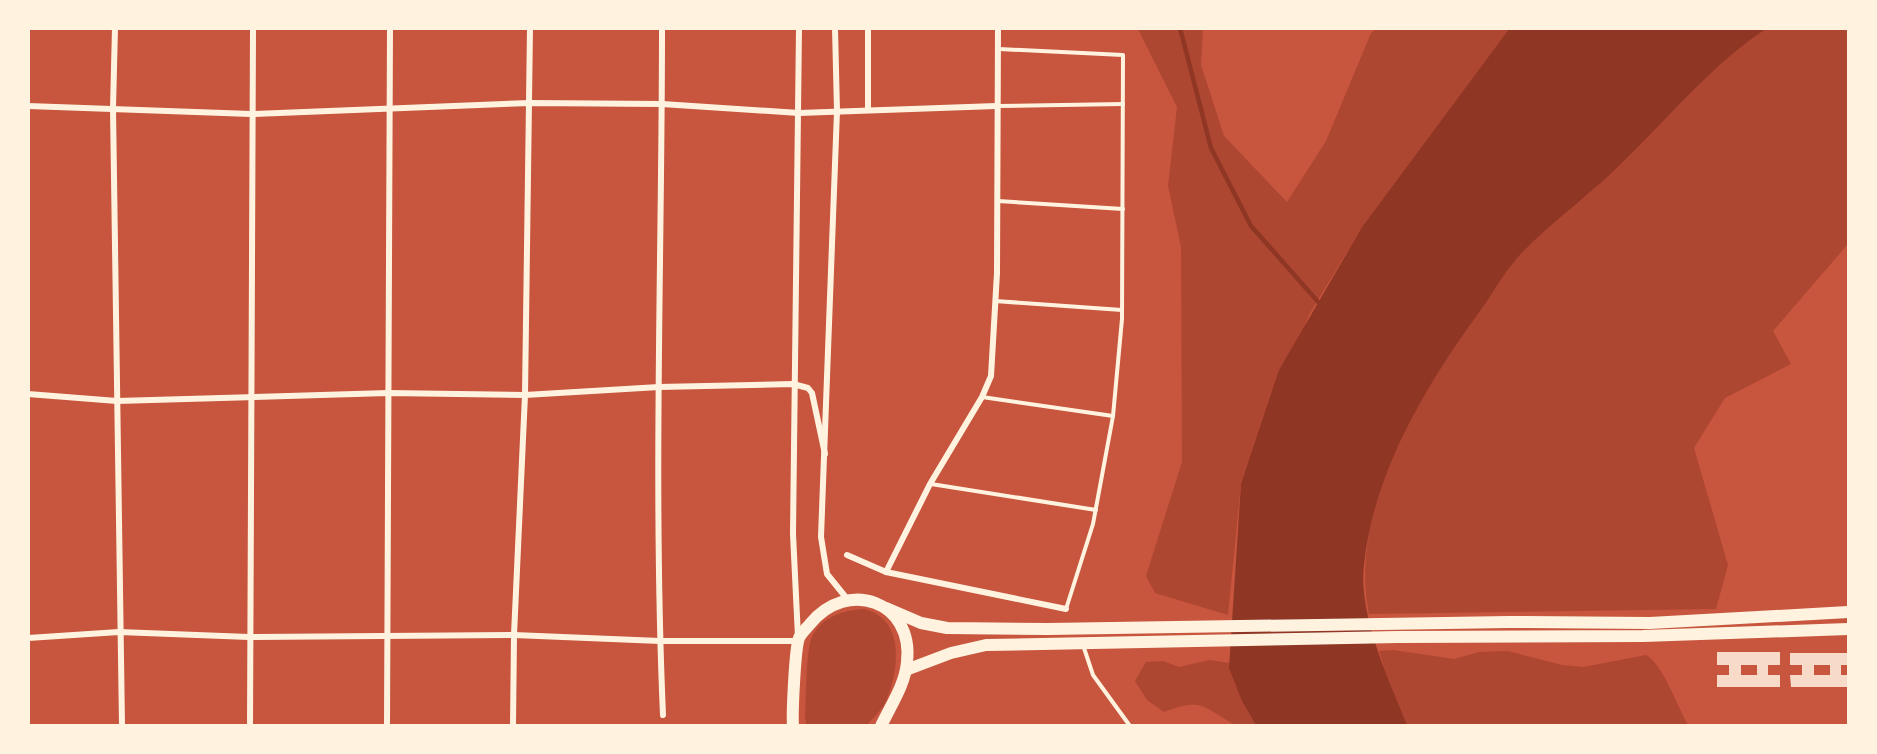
<svg xmlns="http://www.w3.org/2000/svg" width="1877" height="754" viewBox="0 0 1877 754" font-family="'Titillium Web',sans-serif">
<rect width="100%" height="100%" fill="#c8553d"/>
<g fill="#ae4732">
<polygon points="1378,28 1509,29 1362,227 1309,315 1241,484 1228,615 1155,593 1146,576 1182,462 1181,247 1168,186 1177,107 1138,29 1203,29 1201,65 1224,136 1287,202 1326,141 1371,33"/>
<path d="M1766,29H1848V244L1773,331L1791,364L1725,398L1694,448L1728,565L1716,609L1369,614C1347,511 1424,388 1482,307C1494,291 1505,271 1519,256C1552,221 1593,193 1627,158C1672,114 1714,63 1766,29Z"/>
<path d="M864,609C904,618 900,668 887,699C883,709 874,717 867,725H807L805,718C806,701 806,649 812,637C821,617 844,610 864,609Z"/>
<path d="M1393,650L1454,659L1479,652L1508,651L1562,665L1583,667L1646,655C1663,664 1677,706 1688,725H1401L1379,651Z"/>
<path d="M1209,660L1230,663L1265,725C1257,725 1240,729 1233,724C1202,706 1201,698 1164,712L1147,700L1135,681L1146,662L1163,661L1179,667Z"/>
</g>
<path fill="#8f3625" d="M1509,29H1766C1714,63 1672,114 1627,158C1593,193 1552,221 1519,256C1506,270 1496,288 1485,304C1430,379 1374,469 1364,565C1358,615 1389,680 1407,725H1256L1242,701L1229,668L1241,484L1279,370L1362,227Z"/>
<g fill="none" stroke-linecap="round" stroke-linejoin="round">
<polyline stroke="#8f3625" stroke-width="4.5" points="1180,28 1211,148 1251,226 1320,304"/>
</g>
<g fill="#f7dbc8" fill-rule="evenodd">
<path d="M1717,652H1780V665H1768V675H1780V687H1717V675H1729V665H1717ZM1741,665H1757V675H1741Z"/>
<path d="M1790,653H1848V665H1841V675H1848V687H1791L1790,675H1802V665H1790ZM1814,665H1830V675H1814Z"/>
</g>
<g fill="none" stroke-linecap="round" stroke-linejoin="round">
<g stroke="#fff3e0" stroke-width="4">
<polyline points="999,49 1123,55 1122,319 1113,416 1093,524 1066,609"/>
<polyline points="997,106 1123,104"/>
<polyline points="998,201 1123,209"/>
<polyline points="995,301 1122,310"/>
<polyline points="982,397 1113,416"/>
<polyline points="931,484 1096,510"/>
<polyline points="1083,645 1093,675 1130,726"/>
</g>
<g stroke="#fff3e0" stroke-width="6">
<polyline points="115,28 113,108 122,726"/>
<path d="M662,28C662,257 653,486 663,715"/>
<polyline points="835,28 837,111 821,537 827,574 848,600"/>
<polyline points="28,106 251,114 530,103 662,104 799,113 996,106"/>
<polyline points="868,108 868,28"/>
<polyline points="28,394 117,401 388,393 525,395 659,387 793,384 808,388 812,393 825,454"/>
<polyline points="847,555 886,572 1066,609"/>
<polyline points="886,572 930,484 982,397 991,376 997,273 998,28"/>
<polyline points="798,637 793,534 799,28"/>
<polyline points="28,638 119,632 249,637 514,635 660,641 798,641"/>
<polyline points="250,726 253,28"/>
<polyline points="387,726 390,28"/>
<polyline points="513,726 514,635 525,395 530,28"/>
</g>
<g stroke="#fff3e0" stroke-width="12">
<polyline points="886,608 921,623 947,628 1048,629 1509,622 1650,623 1848,612"/>
<polyline points="906,670 951,653 986,645 1398,637 1643,636 1848,629"/>
<path d="M793,726C792,713 795,648 799,638C801,633 807,628 810,624C847,578 914,601 907,662C905,685 891,705 881,726"/>
</g>
</g>
<rect width="1877" height="754" fill="none" stroke="#fff3e0" stroke-width="60"/>
</svg>
